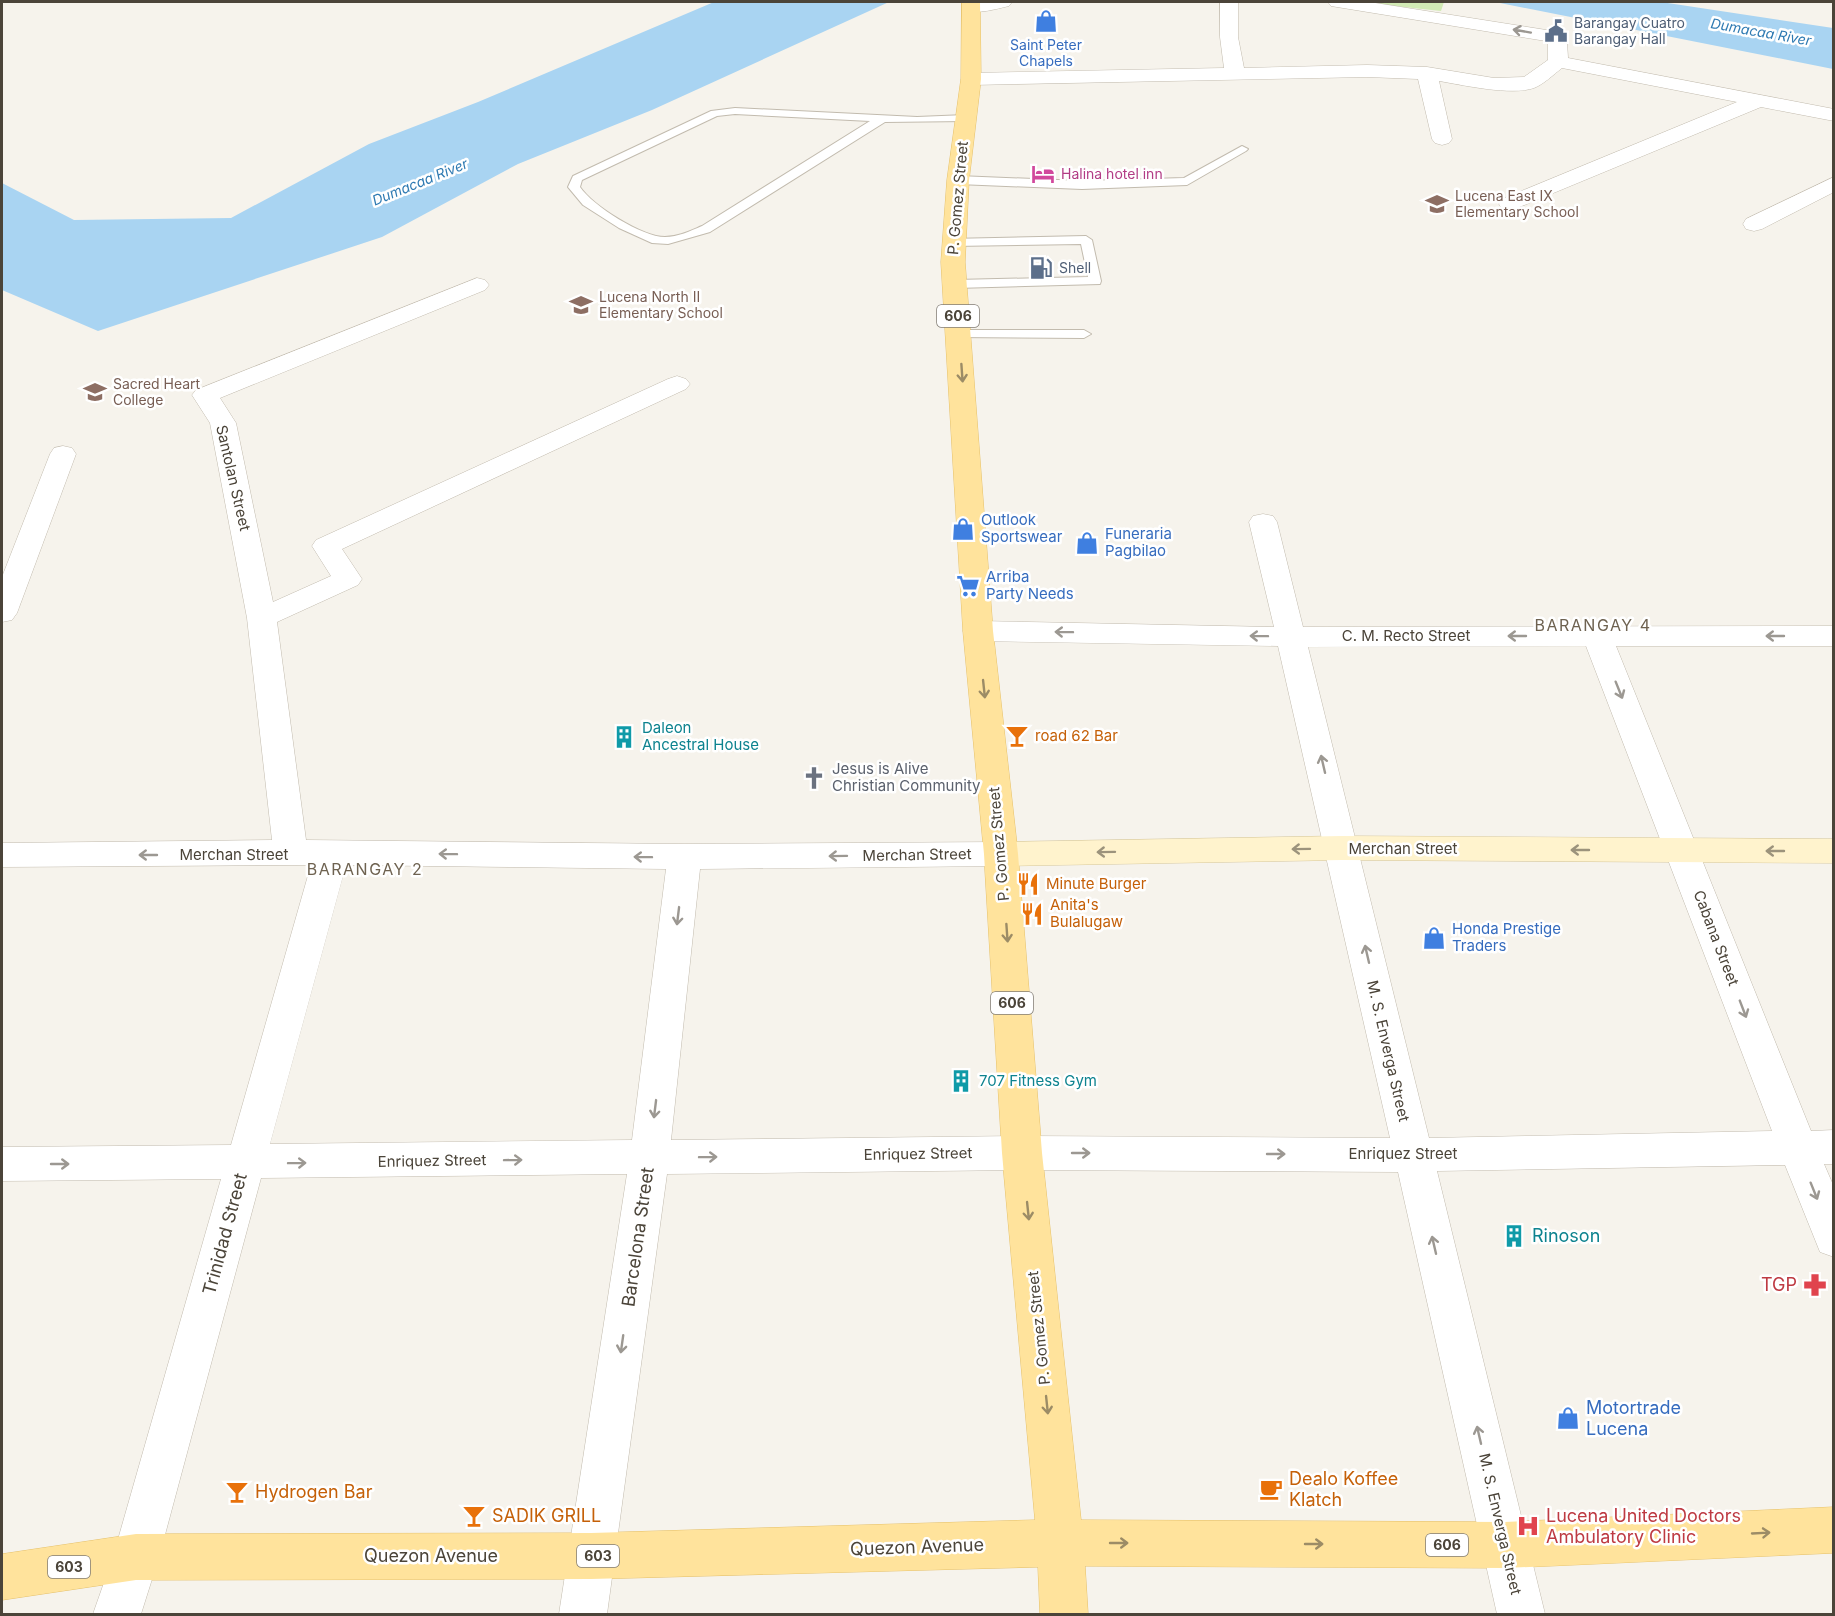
<svg xmlns="http://www.w3.org/2000/svg" width="1835" height="1616" viewBox="0 0 1835 1616" font-family="Inter,sans-serif">
<rect width="100%" height="100%" fill="#f6f3ec"/>
<polygon fill="#d2eab5" points="1357,2 1444,2 1441,11"/>
<g fill="#a9d4f2">
<polygon points="714,2 889,2 652,110 518,164 382,237 98,331 2,290 2,183 74,220 231,218 369,144 478,102"/>
<polygon points="1495,2 1661,2 1833,28 1833,69"/>
</g>
<g fill="none" stroke-linecap="round" stroke-linejoin="round">
<g stroke="#c2bbae" stroke-width="2">
<g id="lane">
<path d="M735,108L917,117L966,115L972,118L966,121L885,122L710,232L668,244L652,243L619,228L583,205L568,187L573,176L711,111ZM735,114L870,121L702,226C690,231 678,237 665,237C642,237 593,206 580,187L582,180L717,116Z"/>
<polygon points="1242,146 1248,149 1246,151 1187,185 1082,189 958,184 952,180 958,176 1082,181 1184,178"/>
<polygon points="1086,236 1092,240 1101,281 1100,284 956,288 950,284 956,280 1088,277 1081,244 953,246 949,245 947,242 949,239"/>
<polygon points="959,330 1084,330 1091,334 1084,338 954,337 952,334"/>
</g>
</g>
<g stroke="#c2bbae" stroke-width="1">
<g id="street">
<path d="M972,2H1012L1009,6C996,9 979,14 966,11L963,7L966,3Z"/>
<path d="M1220,2H1238V37L1244,68L1367,65L1427,67L1494,78L1524,77L1548,60V43L1546,41L1337,7L1331,6L1328,2H1369L1559,32L1567,42L1568,58L1834,109V121L1761,107L1510,211L1502,209L1499,204L1502,199L1737,102L1562,68C1553,75 1544,84 1534,88C1511,96 1463,85 1439,81L1452,139L1449,143L1442,145L1435,143L1432,139L1418,79L1367,77L971,85L964,83L961,79L964,75L971,73L1224,68L1220,37Z"/>
<polygon points="1834,177 1834,192 1762,229 1754,231 1746,229 1743,224 1746,219"/>
<path d="M477,278L485,280L489,285L485,290L220,398L236,423L273,602L331,576L312,546L316,540L668,379L677,376L686,379L690,384L686,389L342,549L362,579L358,585L277,622L306,840L684,844L1001,842L1013,845L1018,854L1013,863L1001,866L700,869L671,1140L1022,1136L1390,1138L1278,646L978,641L967,638L963,631L967,624L978,621L1274,627L1249,522L1253,516L1263,514L1273,516L1277,522L1303,627L1834,626V646H1616L1811,1131L1834,1130V1164H1824L1834,1187V1257L1820,1252L1785,1165L1437,1171L1545,1614H1497L1398,1172L1022,1170L667,1174L607,1614H559L627,1174L261,1178L159,1557L141,1614H93L113,1557L221,1179L2,1181V1147L231,1145L311,865L2,867V843L272,840L247,618L210,423L192,395L196,390ZM1586,646L1772,1131L1429,1138L1308,647ZM346,865L666,869L632,1140L270,1144Z"/>
<polygon points="63,446 72,448 76,454 17,613 12,620 2,622 2,577 50,454 54,448"/>
</g>
</g>
<g stroke="#d6c79b" stroke-width="1">
<polygon id="secondary" points="1342,836 1834,839 1834,863 1342,860 1001,866 989,863 984,854 989,845 1001,842"/>
</g>
<g stroke="#e6c16a" stroke-width="1">
<polygon id="primary" points="962,2 980,2 981,79 969,180 965,262 993,631 1018,854 1042,1153 1081,1520 1505,1522 1834,1507 1834,1553 1505,1568 1085,1566 1088,1614 1040,1614 1038,1567 591,1579 136,1580 2,1600 2,1554 136,1534 591,1533 1035,1520 1002,1153 984,854 963,631 941,262 947,180 961,79"/>
</g>
<use href="#lane" fill="#fff" fill-rule="evenodd"/>
<use href="#street" fill="#fff" fill-rule="evenodd"/>
<use href="#secondary" fill="#fff3cd" fill-rule="evenodd"/>
<use href="#primary" fill="#ffe39c" fill-rule="evenodd"/>
</g>
<defs><path id="oneway-shaft" d="M-6 0H5M1.5-3L5.5 0L1.5 3" fill="none" stroke-width="1.6" stroke-linecap="round" stroke-linejoin="round" transform="scale(1.5)"/></defs>
<g stroke="#9c9892">
<use href="#oneway-shaft" transform="translate(1522 31) rotate(-170)"/>
<use href="#oneway-shaft" transform="translate(1064 632) rotate(-179)"/>
<use href="#oneway-shaft" transform="translate(1259 636) rotate(-179)"/>
<use href="#oneway-shaft" transform="translate(1517 636) rotate(180)"/>
<use href="#oneway-shaft" transform="translate(1775 636) rotate(180)"/>
<use href="#oneway-shaft" transform="translate(1619 690) rotate(68)"/>
<use href="#oneway-shaft" transform="translate(1323 764) rotate(-103)"/>
<use href="#oneway-shaft" transform="translate(448 854) rotate(-179)"/>
<use href="#oneway-shaft" transform="translate(148 855) rotate(180)"/>
<use href="#oneway-shaft" transform="translate(838 856) rotate(179)"/>
<use href="#oneway-shaft" transform="translate(643 857) rotate(-179)"/>
<use href="#oneway-shaft" transform="translate(678 916) rotate(97)"/>
<use href="#oneway-shaft" transform="translate(1367 954) rotate(-103)"/>
<use href="#oneway-shaft" transform="translate(1743 1009) rotate(69)"/>
<use href="#oneway-shaft" transform="translate(655 1109) rotate(97)"/>
<use href="#oneway-shaft" transform="translate(1081 1153)"/>
<use href="#oneway-shaft" transform="translate(1276 1154)"/>
<use href="#oneway-shaft" transform="translate(708 1157) rotate(-1)"/>
<use href="#oneway-shaft" transform="translate(513 1160) rotate(-1)"/>
<use href="#oneway-shaft" transform="translate(297 1163) rotate(-1)"/>
<use href="#oneway-shaft" transform="translate(60 1164)"/>
<use href="#oneway-shaft" transform="translate(1814 1191) rotate(68)"/>
<use href="#oneway-shaft" transform="translate(1434 1245) rotate(-103)"/>
<use href="#oneway-shaft" transform="translate(622 1344) rotate(98)"/>
<use href="#oneway-shaft" transform="translate(1479 1435) rotate(-103)"/>
</g>
<g stroke="#9c8c66">
<use href="#oneway-shaft" transform="translate(962 373) rotate(86)"/>
<use href="#oneway-shaft" transform="translate(984 689) rotate(84)"/>
<use href="#oneway-shaft" transform="translate(1007 933) rotate(86)"/>
<use href="#oneway-shaft" transform="translate(1028 1211) rotate(84)"/>
<use href="#oneway-shaft" transform="translate(1047 1405) rotate(84)"/>
<use href="#oneway-shaft" transform="translate(1761 1533) rotate(-3)"/>
<use href="#oneway-shaft" transform="translate(1119 1543)"/>
<use href="#oneway-shaft" transform="translate(1314 1544)"/>
</g>
<g stroke="#9c937c">
<use href="#oneway-shaft" transform="translate(1301 849) rotate(179)"/>
<use href="#oneway-shaft" transform="translate(1580 850) rotate(-180)"/>
<use href="#oneway-shaft" transform="translate(1775 851) rotate(180)"/>
<use href="#oneway-shaft" transform="translate(1106 852) rotate(179)"/>
</g>
<defs>
<g id="shop-bare" transform="scale(1.8)"><path d="M-5-2.5h2.3a2.7 3.5 0 0 1 5.4 0H5L5.5 6h-11ZM-1.5-2.5h3a1.5 2.3 0 0 0-3 0Z" fill="#3f7fe0" stroke="#fff" stroke-width="2.5" paint-order="stroke"/></g>
<g id="civic-bare" transform="scale(1.8)"><path d="M-.6-6.5H3V-4.5H.6V-3L4-1V1h2V6H-6V1h2V-1L-.6-3ZM-1.2 2.5V6h2.4V2.5Z" fill="#5c6f8a" stroke="#fff" stroke-width="2.5" paint-order="stroke"/></g>
<g id="hotel-bare" transform="scale(1.8)"><path d="M-6-4.5h1.5V1H6V5H4.5V3h-9V5H-6ZM-4 0a1.8 1.8 0 1 1 3.6 0ZM.5 0V-2.5h3Q6-2.5 6 0Z" fill="#d1479c" stroke="#fff" stroke-width="2.5" paint-order="stroke"/></g>
<g id="school-bare" transform="scale(1.8)"><path d="M0-5L7-2L0 1L-7-2ZM-4 1L0 2.5L4 1V4Q0 6-4 4Z" fill="#8d6e63" stroke="#fff" stroke-width="2.5" paint-order="stroke"/></g>
<g id="fuel-bare" transform="scale(1.8)"><path d="M-5.5-6h7V0h2V4h1.3V-2.5L3-4.5l.8-.8L6-3V5H2.5V1h-1V6h-7ZM-4.2-4.7v3.2H.2V-4.7Z" fill="#5c6f8a" stroke="#fff" stroke-width="2.5" paint-order="stroke"/></g>
<g id="university-bare" transform="scale(1.8)"><path d="M0-5L7-2L0 1L-7-2ZM-4 1L0 2.5L4 1V4Q0 6-4 4Z" fill="#8d6e63" stroke="#fff" stroke-width="2.5" paint-order="stroke"/></g>
<g id="supermarket-bare" transform="scale(1.8)"><path d="M-6-5.5h2.5l.6 2H6L4.5 2H-2.5L-4.4-4H-6ZM-1.5 3.2a1.3 1.3 0 1 0 .1 0ZM3 3.2a1.3 1.3 0 1 0 .1 0Z" fill="#3f7fe0" stroke="#fff" stroke-width="2.5" paint-order="stroke"/></g>
<g id="bar-bare" transform="scale(1.8)"><path d="M-6-5H6L.8 .8V4.5H3.5V6h-7V4.5H-.8V.8Z" fill="#e8710a" stroke="#fff" stroke-width="2.5" paint-order="stroke"/></g>
<g id="building-bare" transform="scale(1.8)"><path d="M-4-6H4V6H1V3H-1V6H-4ZM-2.5-4.3h1.7v1.8h-1.7ZM.8-4.3h1.7v1.8H.8ZM-2.5-1h1.7V.8h-1.7ZM.8-1h1.7V.8H.8Z" fill="#0f9aa8" stroke="#fff" stroke-width="2.5" paint-order="stroke"/></g>
<g id="church-bare" transform="scale(1.8)"><path d="M-1.2-6h2.4v3.5h3.3v2.4h-3.3V6h-2.4V-.1h-3.3v-2.4h3.3Z" fill="#6b7280" stroke="#fff" stroke-width="2.5" paint-order="stroke"/></g>
<g id="restaurant-bare" transform="scale(1.8)"><path d="M-5-6h1v4h1v-4h1v4h1v-4h1v5L-1.5 .5V6h-2V.5L-5-1ZM5-6V6H3V1.5H1.5Q1.5-4 5-6Z" fill="#e8710a" stroke="#fff" stroke-width="2.5" paint-order="stroke"/></g>
<g id="pharmacy-bare" transform="scale(1.8)"><path d="M-2-6h4v4h4v4h-4v4h-4v-4h-4v-4h4Z" fill="#e0444e" stroke="#fff" stroke-width="2.5" paint-order="stroke"/></g>
<g id="cafe-bare" transform="scale(1.8)"><path d="M-5.5-4.5H6V0H3Q3 3.5 0 3.5H-2.5Q-5.5 3.5-5.5 0ZM3-3.2v2h1.7v-2ZM-6 4.5H4V6H-6Z" fill="#e8710a" stroke="#fff" stroke-width="2.5" paint-order="stroke"/></g>
<g id="hospital-bare" transform="scale(1.8)"><path d="M-5-5h3v3.5h4V-5h3V5h-3V1.5h-4V5h-3Z" fill="#e0444e" stroke="#fff" stroke-width="2.5" paint-order="stroke"/></g>
</defs>
<g fill-rule="evenodd">
<use href="#shop-bare" x="1046" y="21"/>
<use href="#civic-bare" x="1556" y="31"/>
<use href="#hotel-bare" x="1043" y="174"/>
<use href="#school-bare" x="1437" y="204"/>
<use href="#fuel-bare" x="1041" y="268"/>
<use href="#school-bare" x="581" y="305"/>
<use href="#university-bare" x="95" y="392"/>
<use href="#shop-bare" x="963" y="529"/>
<use href="#shop-bare" x="1087" y="543"/>
<use href="#supermarket-bare" x="968" y="586"/>
<use href="#bar-bare" x="1017" y="736"/>
<use href="#building-bare" x="624" y="737"/>
<use href="#church-bare" x="814" y="778"/>
<use href="#restaurant-bare" x="1028" y="884"/>
<use href="#restaurant-bare" x="1032" y="914"/>
<use href="#shop-bare" x="1434" y="938"/>
<use href="#building-bare" x="961" y="1081"/>
<use href="#building-bare" x="1514" y="1236"/>
<use href="#pharmacy-bare" x="1815" y="1285"/>
<use href="#shop-bare" x="1568" y="1418"/>
<use href="#cafe-bare" x="1271" y="1489"/>
<use href="#bar-bare" x="237" y="1492"/>
<use href="#bar-bare" x="474" y="1516"/>
<use href="#hospital-bare" x="1528" y="1526"/>
</g>
<g text-anchor="middle" stroke-width="5" stroke-linejoin="round" paint-order="stroke">
<g font-size="14" fill="#4e5e75" stroke="#fff" text-anchor="start">
<text x="1574" y="28">Barangay Cuatro<tspan x="1574" dy="16">Barangay Hall</tspan></text>
<text x="1059" y="273">Shell</text>
</g>
<g font-size="14" font-style="italic" fill="#2e7ab2" stroke="#fff">
<text transform="translate(1761 32) rotate(10)" y="5">Dumacaa River</text>
<text transform="translate(420 182) rotate(-22)" y="5">Dumacaa River</text>
</g>
<g font-size="14" fill="#366cbe" stroke="#fff">
<text x="1046" y="50">Saint Peter<tspan x="1046" dy="16">Chapels</tspan></text>
</g>
<g font-size="14" fill="#b23c85" stroke="#fff" text-anchor="start">
<text x="1061" y="179">Halina hotel inn</text>
</g>
<g font-size="14" fill="#785e54" stroke="#fff" text-anchor="start">
<text x="1455" y="201">Lucena East Ⅸ<tspan x="1455" dy="16">Elementary School</tspan></text>
<text x="599" y="302">Lucena North II<tspan x="599" dy="16">Elementary School</tspan></text>
<text x="113" y="389">Sacred Heart<tspan x="113" dy="16">College</tspan></text>
</g>
<g fill="#fff" stroke="#817c74" stroke-width="1.5">
<rect x="937" y="305" width="42" height="22" rx="4.5"/>
<rect x="991" y="992" width="42" height="22" rx="4.5"/>
<rect x="1426" y="1534" width="42" height="22" rx="4.5"/>
<rect x="577" y="1545" width="42" height="22" rx="4.5"/>
<rect x="48" y="1556" width="42" height="22" rx="4.5"/>
</g>
<g font-size="14" font-weight="bold" fill="#4b4439">
<text x="958" y="321">606</text>
<text x="1012" y="1008">606</text>
<text x="1447" y="1550">606</text>
<text x="598" y="1561">603</text>
<text x="69" y="1572">603</text>
</g>
<g font-size="15" fill="#4b4439" stroke="#fff">
<text transform="translate(958 198) rotate(-85)" y="5">P. Gomez Street</text>
<text transform="translate(233 478) rotate(77)" y="5">Santolan Street</text>
<text x="1406" y="641">C. M. Recto Street</text>
<text transform="translate(999 844) rotate(-95)" y="5">P. Gomez Street</text>
<text x="1403" y="854">Merchan Street</text>
<text x="234" y="860">Merchan Street</text>
<text transform="translate(917 855) rotate(-1)" y="5">Merchan Street</text>
<text transform="translate(1716 938) rotate(69)" y="5">Cabana Street</text>
<text transform="translate(1388 1051) rotate(77)" y="5">M. S. Enverga Street</text>
<text transform="translate(918 1154) rotate(-1)" y="5">Enriquez Street</text>
<text x="1403" y="1159">Enriquez Street</text>
<text transform="translate(432 1161) rotate(-1)" y="5">Enriquez Street</text>
<text transform="translate(1039 1328) rotate(-96)" y="5">P. Gomez Street</text>
<text transform="translate(1500 1524) rotate(77)" y="5">M. S. Enverga Street</text>
</g>
<g font-size="15" fill="#366cbe" stroke="#fff" text-anchor="start">
<text x="981" y="525">Outlook<tspan x="981" dy="17">Sportswear</tspan></text>
<text x="1105" y="539">Funeraria<tspan x="1105" dy="17">Pagbilao</tspan></text>
<text x="986" y="582">Arriba<tspan x="986" dy="17">Party Needs</tspan></text>
<text x="1452" y="934">Honda Prestige<tspan x="1452" dy="17">Traders</tspan></text>
</g>
<g font-size="15" fill="#0d838f" stroke="#fff" text-anchor="start">
<text x="642" y="733">Daleon<tspan x="642" dy="17">Ancestral House</tspan></text>
<text x="979" y="1086">707 Fitness Gym</text>
</g>
<g font-size="15" fill="#c56008" stroke="#fff" text-anchor="start">
<text x="1035" y="741">road 62 Bar</text>
<text x="1046" y="889">Minute Burger</text>
<text x="1050" y="910">Anita's<tspan x="1050" dy="17">Bulalugaw</tspan></text>
</g>
<g font-size="15" fill="#5b616d" stroke="#fff" text-anchor="start">
<text x="832" y="774">Jesus is Alive<tspan x="832" dy="17">Christian Community</tspan></text>
</g>
<g font-size="16" letter-spacing="1.5" fill="#6e6250" stroke="#fff">
<text x="1593" y="631">BARANGAY 4</text>
<text x="365" y="875">BARANGAY 2</text>
</g>
<g font-size="18" fill="#4b4439" stroke="#fff">
<text transform="translate(225 1234) rotate(-75)" y="6">Trinidad Street</text>
<text transform="translate(638 1237) rotate(-82)" y="6">Barcelona Street</text>
<text transform="translate(917 1547) rotate(-2)" y="6">Quezon Avenue</text>
<text x="431" y="1562">Quezon Avenue</text>
</g>
<g font-size="18" fill="#0d838f" stroke="#fff" text-anchor="start">
<text x="1532" y="1242">Rinoson</text>
</g>
<g font-size="18" fill="#be3a42" stroke="#fff" text-anchor="end">
<text x="1797" y="1291">TGP</text>
<text x="1546" y="1522" text-anchor="start">Lucena United Doctors<tspan x="1546" dy="21">Ambulatory Clinic</tspan></text>
</g>
<g font-size="18" fill="#366cbe" stroke="#fff" text-anchor="start">
<text x="1586" y="1414">Motortrade<tspan x="1586" dy="21">Lucena</tspan></text>
</g>
<g font-size="18" fill="#c56008" stroke="#fff" text-anchor="start">
<text x="1289" y="1485">Dealo Koffee<tspan x="1289" dy="21">Klatch</tspan></text>
<text x="255" y="1498">Hydrogen Bar</text>
<text x="492" y="1522">SADIK GRILL</text>
</g>
</g>
<rect width="1835" height="1616" fill="none" stroke="#4b4439" stroke-width="6"/>
</svg>
